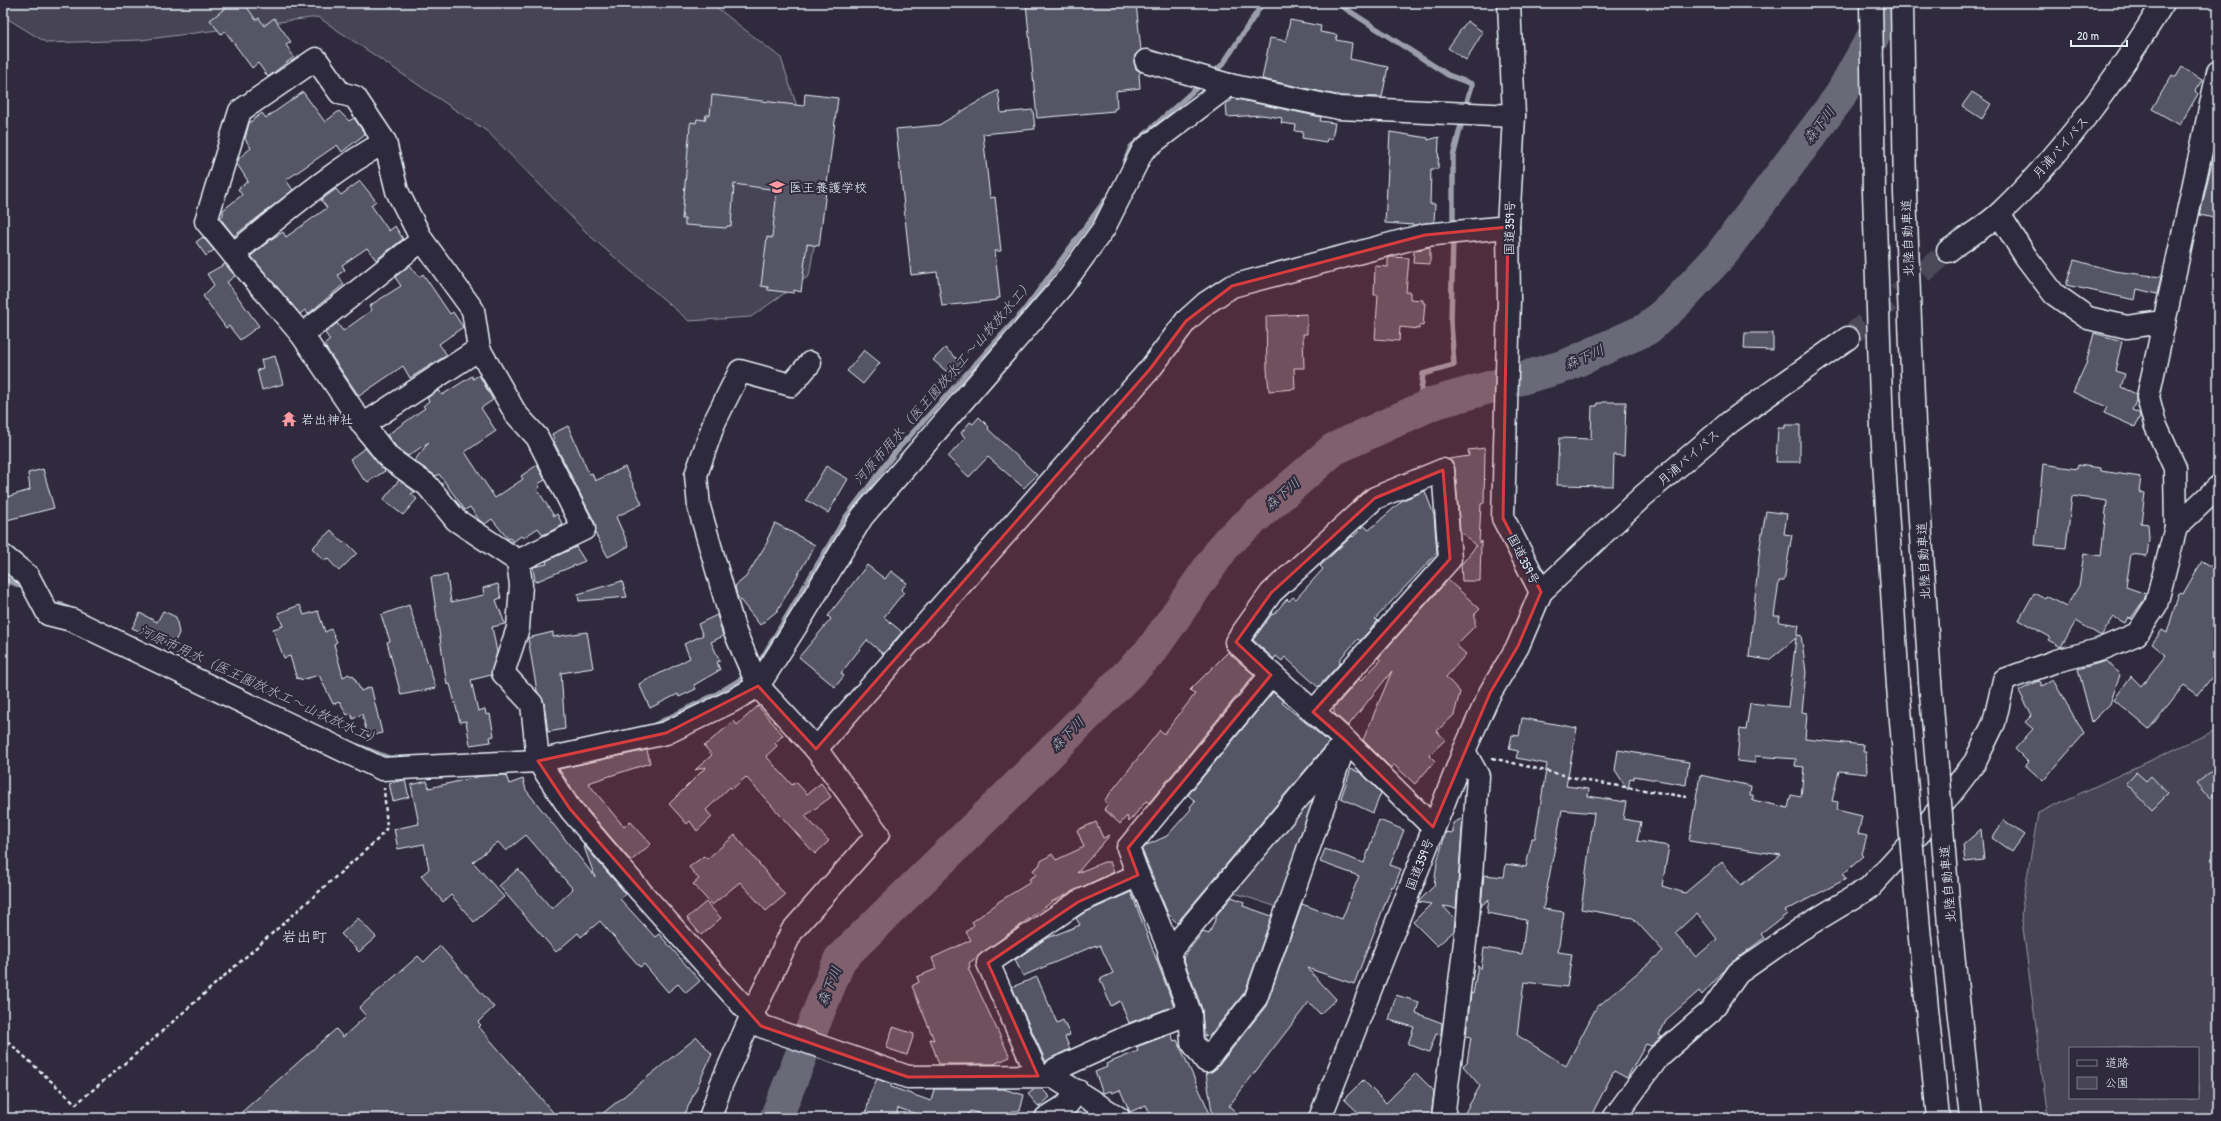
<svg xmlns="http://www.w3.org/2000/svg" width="2221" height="1121" viewBox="0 0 2221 1121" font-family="'Patrick Hand','Klee One',sans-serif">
<rect width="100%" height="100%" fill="#2f2a3d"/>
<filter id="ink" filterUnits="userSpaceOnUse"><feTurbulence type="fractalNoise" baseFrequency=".025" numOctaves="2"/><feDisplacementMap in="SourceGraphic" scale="8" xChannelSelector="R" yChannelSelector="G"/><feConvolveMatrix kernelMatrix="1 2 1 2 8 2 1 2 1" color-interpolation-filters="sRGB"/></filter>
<g filter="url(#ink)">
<g fill="#464455" stroke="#979aa6" fill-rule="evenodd">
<polygon points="3,3 711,3 781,58 824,189 809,276 751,317 689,321 590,236 488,132 318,17 141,40 47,43 3,16"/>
<path d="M2218,729V1118H2048L2021,913L2038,813ZM2070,1048H2198V1098H2070Z"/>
<polygon points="1325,784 1280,908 1232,892"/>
</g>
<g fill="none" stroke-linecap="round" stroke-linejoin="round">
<g stroke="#9c9fab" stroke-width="5.5">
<polyline points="1337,3 1448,75 1472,84 1465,109"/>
<polyline points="1211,75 1223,64 1259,9 1260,3"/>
<polyline points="1125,162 1131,147 1202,83"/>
<polyline points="1453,227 1453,157 1463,117"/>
<polyline points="1419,410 1423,374 1454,365 1451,323 1453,236"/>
<polyline points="3,578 21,586"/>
<polyline points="60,604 70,610"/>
<polyline points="757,667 846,517 896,451 1024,311 1107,198"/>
<polyline points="655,725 715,695 748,675"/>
<polyline points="358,746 389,758 395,758"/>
</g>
<polyline stroke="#696978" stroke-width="33" points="776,1118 840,959 1009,794 1151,651 1227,542 1334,449 1434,403 1565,366 1647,329 1675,304 1719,257 1838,99 1892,3"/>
</g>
<g fill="#575565" stroke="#e8f1f8" fill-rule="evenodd">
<polygon points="232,3 244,3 256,20 259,18 264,26 274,18 291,42 286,45 294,57 268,77 258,63 252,68 225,31 221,34 210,20"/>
<polygon points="1026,3 1136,3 1141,50 1135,55 1134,62 1136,69 1141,72 1139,74 1140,88 1116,91 1117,108 1114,109 1114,111 1037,118"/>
<polygon points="1290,20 1321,26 1320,32 1337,35 1336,40 1352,43 1350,59 1388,67 1382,97 1341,96 1262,79 1270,38 1286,41"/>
<polygon points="1467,21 1483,32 1466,60 1448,48"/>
<polygon points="2182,67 2202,80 2195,91 2198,94 2180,125 2152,109 2172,75 2176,77"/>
<polygon points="998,90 1001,113 1033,110 1035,129 983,134 990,198 995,197 1001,251 995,251 1000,298 997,298 997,300 942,306 937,272 911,275 896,129 939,125"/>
<polygon points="303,92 325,122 339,111 349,121 354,118 365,134 342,152 337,145 286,180 293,190 234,236 220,218 223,215 223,210 242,195 238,189 248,181 237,164 239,158 251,148 245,139 249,123 262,113 266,118"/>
<polygon points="1972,92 1991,104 1982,119 1962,106"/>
<polygon points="805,94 838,98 819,246 807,244 801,292 794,290 794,293 768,290 768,287 761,286 767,237 772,238 777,190 734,184 731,226 727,226 726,228 685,225 685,219 682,219 690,126 691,122 696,123 697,119 705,120 706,115 710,115 712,95 804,106"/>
<polygon points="1232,98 1321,117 1320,121 1335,123 1332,139 1327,139 1326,142 1302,138 1303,132 1295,131 1296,125 1281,123 1282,118 1262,115 1227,117 1226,103 1231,101"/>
<polygon points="1390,132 1428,138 1428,140 1439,137 1438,169 1431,169 1430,204 1435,204 1434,222 1415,225 1385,223"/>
<polygon points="2213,157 2218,157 2218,219 2200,215"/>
<polygon points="360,181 376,201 371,205 389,231 395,226 403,239 376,260 367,248 342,265 345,270 338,275 344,284 308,314 305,310 300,314 251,256 273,238 283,232 286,237 327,208 321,200 336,189 341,195"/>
<polygon points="203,237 214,250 206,256 196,242"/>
<polygon points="1430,247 1430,264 1413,263 1414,251"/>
<polygon points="1391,257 1409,258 1406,292 1410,292 1410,299 1423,300 1423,303 1425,303 1423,326 1419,325 1419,329 1400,327 1399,341 1375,339 1378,295 1374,295 1375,266 1388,267 1388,258"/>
<polygon points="2074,260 2114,271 2161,277 2157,294 2137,289 2135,300 2066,285"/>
<polygon points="225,264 235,276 227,282 259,326 240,340 229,326 226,328 203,296 214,285 207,274"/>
<polygon points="410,265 419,277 423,274 450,314 453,312 463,327 439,344 447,355 410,378 403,366 359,396 324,345 330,340 325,333 337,323 343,331 372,310 369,306 401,286 395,277"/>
<polygon points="1307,314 1307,334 1303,334 1304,368 1294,368 1295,389 1269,391 1267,369 1266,316"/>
<polygon points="1745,333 1773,333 1773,350 1744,349"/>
<polygon points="2094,333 2122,341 2115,371 2125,374 2121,387 2136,394 2136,401 2132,410 2139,413 2140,416 2135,427 2104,413 2107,407 2073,392 2086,364"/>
<polygon points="945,348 964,365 954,378 933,360"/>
<polygon points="864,350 880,363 863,384 847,371"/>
<polygon points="275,356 283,384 262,390 257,370 263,368 261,360"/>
<polygon points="479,375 493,400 481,408 496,431 465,452 495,498 523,479 521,476 537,465 545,480 538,484 540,487 537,489 554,516 557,514 563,525 543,535 538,528 523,538 521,536 513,542 510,538 508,539 492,519 485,524 479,520 470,507 465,510 439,474 436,476 414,461 429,442 408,456 398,449 387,435 425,408 423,406 429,401 427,398 439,390 442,395 472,376 473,379"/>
<polygon points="1602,402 1626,402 1624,456 1614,455 1613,486 1557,485 1559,438 1591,439 1592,406 1597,406 1597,403 1602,403"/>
<polygon points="979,417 989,427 988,429 1037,475 1024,488 988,457 969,477 948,457 965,438 961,433 970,422 973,424"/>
<polygon points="1785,425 1800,425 1800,462 1776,462 1778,428 1785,428"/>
<polygon points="568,426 589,474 592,473 595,481 625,467 642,504 616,517 629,546 608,557 595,533 595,523 554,442 555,442 552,434"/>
<polygon points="365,448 385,471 368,482 365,479 364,480 350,459"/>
<polygon points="1485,448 1484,503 1481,504 1479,543 1481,541 1480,581 1462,581 1461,565 1476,546 1460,531 1455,469 1449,459 1469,456 1468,450"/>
<polygon points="2043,464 2077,469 2078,465 2101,468 2101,471 2141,477 2139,492 2145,493 2141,523 2148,524 2149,539 2147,556 2131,554 2126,587 2146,594 2144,600 2131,618 2128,617 2125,623 2114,617 2101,636 2076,621 2061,647 2048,640 2050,637 2019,620 2034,593 2045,599 2046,596 2066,607 2079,586 2084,553 2101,556 2107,501 2072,496 2066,548 2035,545"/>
<polygon points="826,466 848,479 828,513 806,500"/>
<polygon points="43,469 54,508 3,521 3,498 30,490 28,473"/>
<polygon points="399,480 415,492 411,494 417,499 403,515 383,500"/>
<polygon points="1425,491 1434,515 1437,553 1375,619 1378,621 1360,641 1358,639 1339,660 1341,662 1318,687 1285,657 1282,661 1276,656 1274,659 1253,640 1272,614 1273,615 1287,599 1289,601 1293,597 1296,599 1323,569 1320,566 1352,536 1353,537 1364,526 1369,530 1403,500"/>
<path d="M1766,511L1787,514L1784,534L1792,535L1784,581H1779L1774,616H1780L1779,622L1799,625L1797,636L1801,635L1806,672L1802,712L1807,713L1805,739L1864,745L1863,751H1866L1867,774L1839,771L1832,801L1838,802L1837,810L1862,816L1858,834L1867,836L1862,854L1864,856L1843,874L1846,879L1785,911L1787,914L1761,934L1764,938L1731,963L1702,995L1699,991L1667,1019L1659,1035L1662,1037L1651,1046L1646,1044L1627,1078L1614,1071L1590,1118H1456V1112L1463,1116L1480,1086L1463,1066L1467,1062L1471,1037L1466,1036L1471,993L1473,994L1478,965L1481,969L1484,948L1522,954L1526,920L1487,913L1489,899L1481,906L1484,875L1504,877L1506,864L1526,867L1532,838H1535L1547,764L1516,758L1518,751L1509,749L1512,735L1519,736L1522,718L1577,728L1566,786L1589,789L1588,796L1626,802L1623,819L1641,822L1637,841L1669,846L1662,886L1685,893L1722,862L1741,885L1781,855L1689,841L1700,775L1751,786L1750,795H1753V800L1788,808L1791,795L1801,797L1804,767L1795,766L1796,759L1755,756V763L1737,761L1740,729L1746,730L1750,703L1788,707L1796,638L1769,660L1749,657L1760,546ZM1562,810L1594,813L1581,909L1633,918L1663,951L1596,1008L1566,1066L1517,1035L1524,982L1567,987L1572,954L1558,952L1564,912L1543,909ZM1697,913L1717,939L1696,957L1675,933Z"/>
<polygon points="775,523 815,545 777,611 760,625 737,596 735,586 746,577 768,541 767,540"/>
<polygon points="331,530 343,543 345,541 357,553 339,571 327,558 324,561 312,548"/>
<polygon points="576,547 585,561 535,582 533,567 547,564 546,561"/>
<polygon points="2202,561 2218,570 2218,669 2198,695 2184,685 2149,729 2114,700 2131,676 2141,686 2166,655 2152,644 2162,630 2167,633 2179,593 2183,594"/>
<polygon points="867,565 885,579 891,571 907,583 901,590 904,592 884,617 902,632 883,654 867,640 841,673 844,676 835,687 799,657 831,619 828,616"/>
<polygon points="447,575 451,602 484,595 483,588 498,584 501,598 496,600 505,624 492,627 497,652 491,675 471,680 478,711 485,709 486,715 490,714 494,736 490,737 491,742 470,745 466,721 460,722 450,684 447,685 431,577"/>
<polygon points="1448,580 1480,609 1475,614 1475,626 1456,645 1466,654 1446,677 1460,692 1454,715 1437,731 1445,740 1429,755 1435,761 1415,784 1393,764 1391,768 1363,740 1392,671 1348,726 1334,713 1334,708 1359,679 1361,681 1381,660 1378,658"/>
<polygon points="622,581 627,597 579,601 578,594"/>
<polygon points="300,605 304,615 318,611 325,632 331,629 337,642 334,644 343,677 349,674 351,676 353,675 361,691 371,687 382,733 368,737 362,714 353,719 351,713 347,715 340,702 333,704 319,675 301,680 300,678 297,679 290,656 284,658 273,629 283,626 278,613"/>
<polygon points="409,605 436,688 401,695 387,642 390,641 381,615"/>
<polygon points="163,611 176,617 179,633 173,646 132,628 140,613 157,622"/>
<polygon points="717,615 723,636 711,642 720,661 717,662 720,670 694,685 696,689 679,697 678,694 650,708 639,684 690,658 684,644 703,635 698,624"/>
<polygon points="553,632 553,637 587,632 593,668 561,673 565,729 548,732 544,703 537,691 528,638"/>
<polygon points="1228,652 1254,675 1149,803 1146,801 1129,822 1127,816 1120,824 1104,809 1108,804 1104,801 1160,730 1164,734 1195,694 1190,690"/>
<polygon points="2107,661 2120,675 2110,704 2092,722 2078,669"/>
<polygon points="2053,680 2084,734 2043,781 2025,765 2028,762 2015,749 2033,729 2025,722 2032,715 2019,691 2032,684 2040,681 2042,686"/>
<polygon points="1273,692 1283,701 1282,703 1329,742 1177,923 1168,914 1142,850 1147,845 1167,836 1191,809 1190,807 1195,801 1188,795"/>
<polygon points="758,706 783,735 775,743 777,746 766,756 792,785 796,782 807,794 821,783 831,797 805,816 829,841 815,854 746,777 732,789 730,787 706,810 712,817 697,831 690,821 687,824 669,804 706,767 695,770 712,755 704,746 734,721 737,725"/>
<polygon points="647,750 650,763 588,783 624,827 630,821 651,844 631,861 580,801 559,769"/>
<polygon points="1618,750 1689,762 1686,785 1634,776 1634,779 1630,778 1628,790 1615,770"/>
<polygon points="2218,766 2218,792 2210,798 2197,783"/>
<polygon points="1351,769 1361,773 1381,793 1373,813 1341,798"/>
<polygon points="2136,772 2146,781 2151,776 2168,794 2152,810 2126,783"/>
<polygon points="506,775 509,784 523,779 526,790 595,877 583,844 626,894 620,899 655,937 659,934 700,981 686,993 678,984 668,992 644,964 640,967 600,921 581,937 578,933 556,952 499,886 518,869 552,909 573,889 526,835 506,851 498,842 473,862 504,897 474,922 451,895 443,902 421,876 429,869 424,844 398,849 394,829 419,824 411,785 427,781 429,788 481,776"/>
<polygon points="405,780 409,797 393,801 389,783"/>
<polygon points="1463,818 1456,908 1443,906 1455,919 1454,931 1437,946 1413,922 1431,904 1418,902 1434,886 1437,862 1446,832 1453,833 1453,823"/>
<polygon points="1379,820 1404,830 1390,865 1401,869 1394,887 1392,886 1354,984 1307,968 1336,999 1320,1014 1309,1002 1229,1106 1243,1118 1213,1118 1206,1073 1216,1069 1266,1006 1302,904 1342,919 1359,876 1320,862 1325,849 1364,863"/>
<polygon points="2004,820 2024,835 2012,852 1992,838"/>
<polygon points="1096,822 1103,838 1110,835 1077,873 1104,862 1110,862 1114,872 1053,901 969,963 970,967 968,968 1010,1057 994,1064 939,1064 930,1039 934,1040 912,986 919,982 917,977 936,969 932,958 971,940 966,932 974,925 972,922 998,903 998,902 1031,882 1029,879 1036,875 1033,870 1039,866 1041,861 1052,854 1056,860 1084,847 1077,830"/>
<polygon points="1981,829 1984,860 1965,862 1963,845"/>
<polygon points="735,835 785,895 766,911 740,882 712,905 693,884 699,879 689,867 704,856 707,859"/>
<polygon points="1131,892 1174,1006 1129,1023 1120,1001 1111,1006 1100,979 1113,973 1100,945 1096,947 1096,945 1023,976 1015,960 1045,939 1080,925 1076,918 1084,913"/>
<polygon points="1232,897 1244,902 1243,906 1272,916 1245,992 1210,1035 1204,1036 1202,1009 1183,957 1203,932 1209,934 1218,913"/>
<polygon points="706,902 721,918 701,935 687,918"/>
<polygon points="358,918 376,937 359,952 341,934"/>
<polygon points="440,946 494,1007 478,1022 481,1025 479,1027 558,1118 235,1118 336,1029 343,1037 366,1016 359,1008 370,998 418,956 424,962"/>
<polygon points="1037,977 1057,1023 1063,1020 1070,1035 1065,1037 1070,1049 1051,1058 1046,1062 1012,987"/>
<polygon points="1396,995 1419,1002 1416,1013 1442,1023 1441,1035 1436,1034 1429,1052 1408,1044 1414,1027 1389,1020"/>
<polygon points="893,1027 914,1034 907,1055 886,1048"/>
<polygon points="1171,1034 1174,1041 1177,1040 1212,1118 1152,1118 1146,1105 1130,1112 1120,1090 1112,1093 1111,1091 1103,1093 1095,1072 1107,1067 1106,1064 1138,1051 1136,1047"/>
<polygon points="697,1037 712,1054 683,1118 597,1118"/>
<polygon points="1416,1073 1434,1091 1431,1118 1364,1118 1344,1099 1363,1080 1386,1103"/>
<polygon points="877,1079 891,1084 891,1087 931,1101 934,1089 1003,1089 1024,1095 1020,1111 1011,1111 1009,1118 997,1118 970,1111 967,1118 929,1118 898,1108 896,1118 865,1118 870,1094"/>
<polygon points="1035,1089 1042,1089 1050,1097 1039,1107 1028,1094"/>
</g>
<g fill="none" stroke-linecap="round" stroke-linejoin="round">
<polyline stroke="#4b4859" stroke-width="22" stroke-dasharray="22 11" stroke-linecap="butt" points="1848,338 1948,251"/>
<g stroke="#e8f1f8" stroke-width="25">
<g id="minor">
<polyline points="1147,61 1146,61 1229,85 1339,108 1514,116"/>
<path d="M385,142L397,191L422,240L473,310L479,349L516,414L537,437L584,529L518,561L456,520L427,485L389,458L363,425L302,335L233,254C282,215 330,172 385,142Z"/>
<polyline points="1999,214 2026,257 2054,294 2088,318 2127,327 2163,322"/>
<polyline points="233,254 206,221 240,111 316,59 340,93 355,97 385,142"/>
<polyline points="302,335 422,240"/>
<polyline points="363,425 479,349"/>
<polyline points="2176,527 2218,487"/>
<polyline points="3,556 28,576 48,614 72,620 382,769 538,761 666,733 732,701 758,686 803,615 862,517 1062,286 1104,228 1143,150 1229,85"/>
<polyline points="518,561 521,585 518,628 503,673 532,704 538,761 570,809 641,892 761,1026 908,1077 1052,1076 1119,1118"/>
<polyline points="1313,712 1450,559 1443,470 1375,498 1271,593 1236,642 1346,741 1433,827"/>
<polygon points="1346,741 1256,998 1206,1061 1192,1042 1190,1013 1169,955 1170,951"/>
<polyline points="816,749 1150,369 1186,321 1206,303 1232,286 1425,235 1508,227"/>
<polyline points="1138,875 1128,848 1271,675"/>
<polyline points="1038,1076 988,963 1078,902 1138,875 1170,951"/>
<polyline points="1052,1076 1056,1069 1125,1038 1190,1013"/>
<polyline points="710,1118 721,1085 752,1015 792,931 878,834 816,749 758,686 735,632 727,605 699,507 696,475 714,423 740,371 791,385 810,363"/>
<polyline points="1046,1118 1067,1105 1078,1091"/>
<polyline points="1443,1118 1468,918 1478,776 1464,751"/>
<polyline points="1614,1118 1659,1056 1711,1011 1738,973 1801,929 1869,888 1926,826 1975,762 1994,723 2004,680 2056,661 2099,650 2137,634 2156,605 2176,527 2175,468 2155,424 2148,397 2218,72"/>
</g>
</g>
<g stroke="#e8f1f8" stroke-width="25">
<g id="trunk">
<polyline points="1509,3 1514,116 1508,227 1509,300 1503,518 1541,592"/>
<path d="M1948,251C1965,238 1985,227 2000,213C2065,151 2116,79 2163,3"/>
<polyline points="1320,1118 1464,751 1490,693 1518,646 1541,592 1643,496 1730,422 1848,338"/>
</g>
</g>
<g stroke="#e8f1f8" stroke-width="25">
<g id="motorway">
<polyline points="1871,3 1874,192 1882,429 1898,686"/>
<polyline points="1902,3 1905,193 1914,423 1930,681"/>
<polyline points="1950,925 1971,1118"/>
<polyline points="1919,929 1938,1118"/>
</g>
</g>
<g stroke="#e8f1f8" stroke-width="2.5" stroke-dasharray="4 3" stroke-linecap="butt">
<polyline points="1492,758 1588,781 1687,797"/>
<polyline points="3,1037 76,1104 150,1042 377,840 387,828 384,788"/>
</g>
<use href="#minor" stroke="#2f2a3d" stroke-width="22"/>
<use href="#trunk" stroke="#2f2a3d" stroke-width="22"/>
<use href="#motorway" stroke="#2f2a3d" stroke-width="22"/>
<g stroke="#e8f1f8" stroke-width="25" stroke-linecap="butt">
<g id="motorway-bridge">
<polyline points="1930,681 1950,925"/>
<polyline points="1898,686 1919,929"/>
</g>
</g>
<use href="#motorway-bridge" stroke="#2f2a3d" stroke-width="22"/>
</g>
</g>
<path fill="#d83c3d" fill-opacity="0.2" stroke="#d83c3d" stroke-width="3" stroke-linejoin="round" d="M1508,227L1503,518L1541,592L1518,646L1490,693L1433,827L1346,741L1313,712L1450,559L1443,470L1375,498L1271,593L1236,642L1271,675L1128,848L1138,875L1078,902L988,963L1038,1076L908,1077L761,1026L570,809L538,761L666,733L758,686L816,749L1150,369L1186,321L1232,286L1425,235Z"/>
<defs>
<g id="school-bare" transform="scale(1.2)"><path d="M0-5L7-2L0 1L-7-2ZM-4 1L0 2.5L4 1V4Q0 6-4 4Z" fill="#ff9aa2" stroke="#2f2a3d" stroke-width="2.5" paint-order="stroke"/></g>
<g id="temple-bare" transform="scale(1.2)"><path d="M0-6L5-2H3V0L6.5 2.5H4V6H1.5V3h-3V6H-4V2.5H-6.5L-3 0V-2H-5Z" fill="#ff9aa2" stroke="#2f2a3d" stroke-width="2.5" paint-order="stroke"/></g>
</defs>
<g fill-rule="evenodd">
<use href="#school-bare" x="777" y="187"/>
<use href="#temple-bare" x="289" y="419"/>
</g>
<g text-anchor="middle" stroke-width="4" stroke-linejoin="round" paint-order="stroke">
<g font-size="13" fill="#e8f1f8" stroke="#2f2a3d">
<text transform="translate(2060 147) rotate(-49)" y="5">月浦バイパス</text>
<text transform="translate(1509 228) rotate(-89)" y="5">国道359号</text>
<text transform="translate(1907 238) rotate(-92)" y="5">北陸自動車道</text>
<text transform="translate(1688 457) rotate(-41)" y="5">月浦バイパス</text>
<text transform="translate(1524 559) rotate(63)" y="5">国道359号</text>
<text transform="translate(1923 561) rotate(-93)" y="5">北陸自動車道</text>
<text transform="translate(1419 864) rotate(-69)" y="5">国道359号</text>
<text transform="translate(1947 884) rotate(-95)" y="5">北陸自動車道</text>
</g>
<g font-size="13" fill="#e8f1f8" stroke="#2f2a3d" text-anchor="start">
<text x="789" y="192">医王養護学校</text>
<text x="301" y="424">岩出神社</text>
</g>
<g font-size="14" font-style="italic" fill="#afb4be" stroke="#2f2a3d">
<text transform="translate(1819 125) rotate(-53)" y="5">森下川</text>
<text transform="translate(1584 357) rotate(-24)" y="5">森下川</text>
<text transform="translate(943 382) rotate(-49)" y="5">河原市用水（医王園放水工～山牧放水工）</text>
<text transform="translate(1282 494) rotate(-41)" y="5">森下川</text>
<text transform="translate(260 685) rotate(25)" y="5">河原市用水（医王園放水工～山牧放水工）</text>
<text transform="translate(1067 734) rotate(-45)" y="5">森下川</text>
<text transform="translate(829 986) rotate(-68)" y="5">森下川</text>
</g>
<g font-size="15" fill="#e8f1f8" stroke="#2f2a3d">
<text x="304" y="942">岩出町</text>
</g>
</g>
<rect width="2221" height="1121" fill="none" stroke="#2f2a3d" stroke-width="16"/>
<rect x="8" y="8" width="2205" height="1105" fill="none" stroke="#e8f1f8" stroke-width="1.5" filter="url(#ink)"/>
<rect x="2069" y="1047" width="130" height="52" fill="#2f2a3d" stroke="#797a88"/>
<rect x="2077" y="1060" width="20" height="6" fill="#2f2a3d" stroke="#797a88"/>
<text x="2105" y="1067" font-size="12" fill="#e8f1f8">道路</text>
<rect x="2077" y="1077" width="20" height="12" fill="#464455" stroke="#797a88"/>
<text x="2105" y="1087" font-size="12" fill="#e8f1f8">公園</text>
<path d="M2071 40v6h56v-6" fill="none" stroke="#e8f1f8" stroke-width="2"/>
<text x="2077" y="40" font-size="12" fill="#e8f1f8" stroke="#2f2a3d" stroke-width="3" paint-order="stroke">20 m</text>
</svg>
